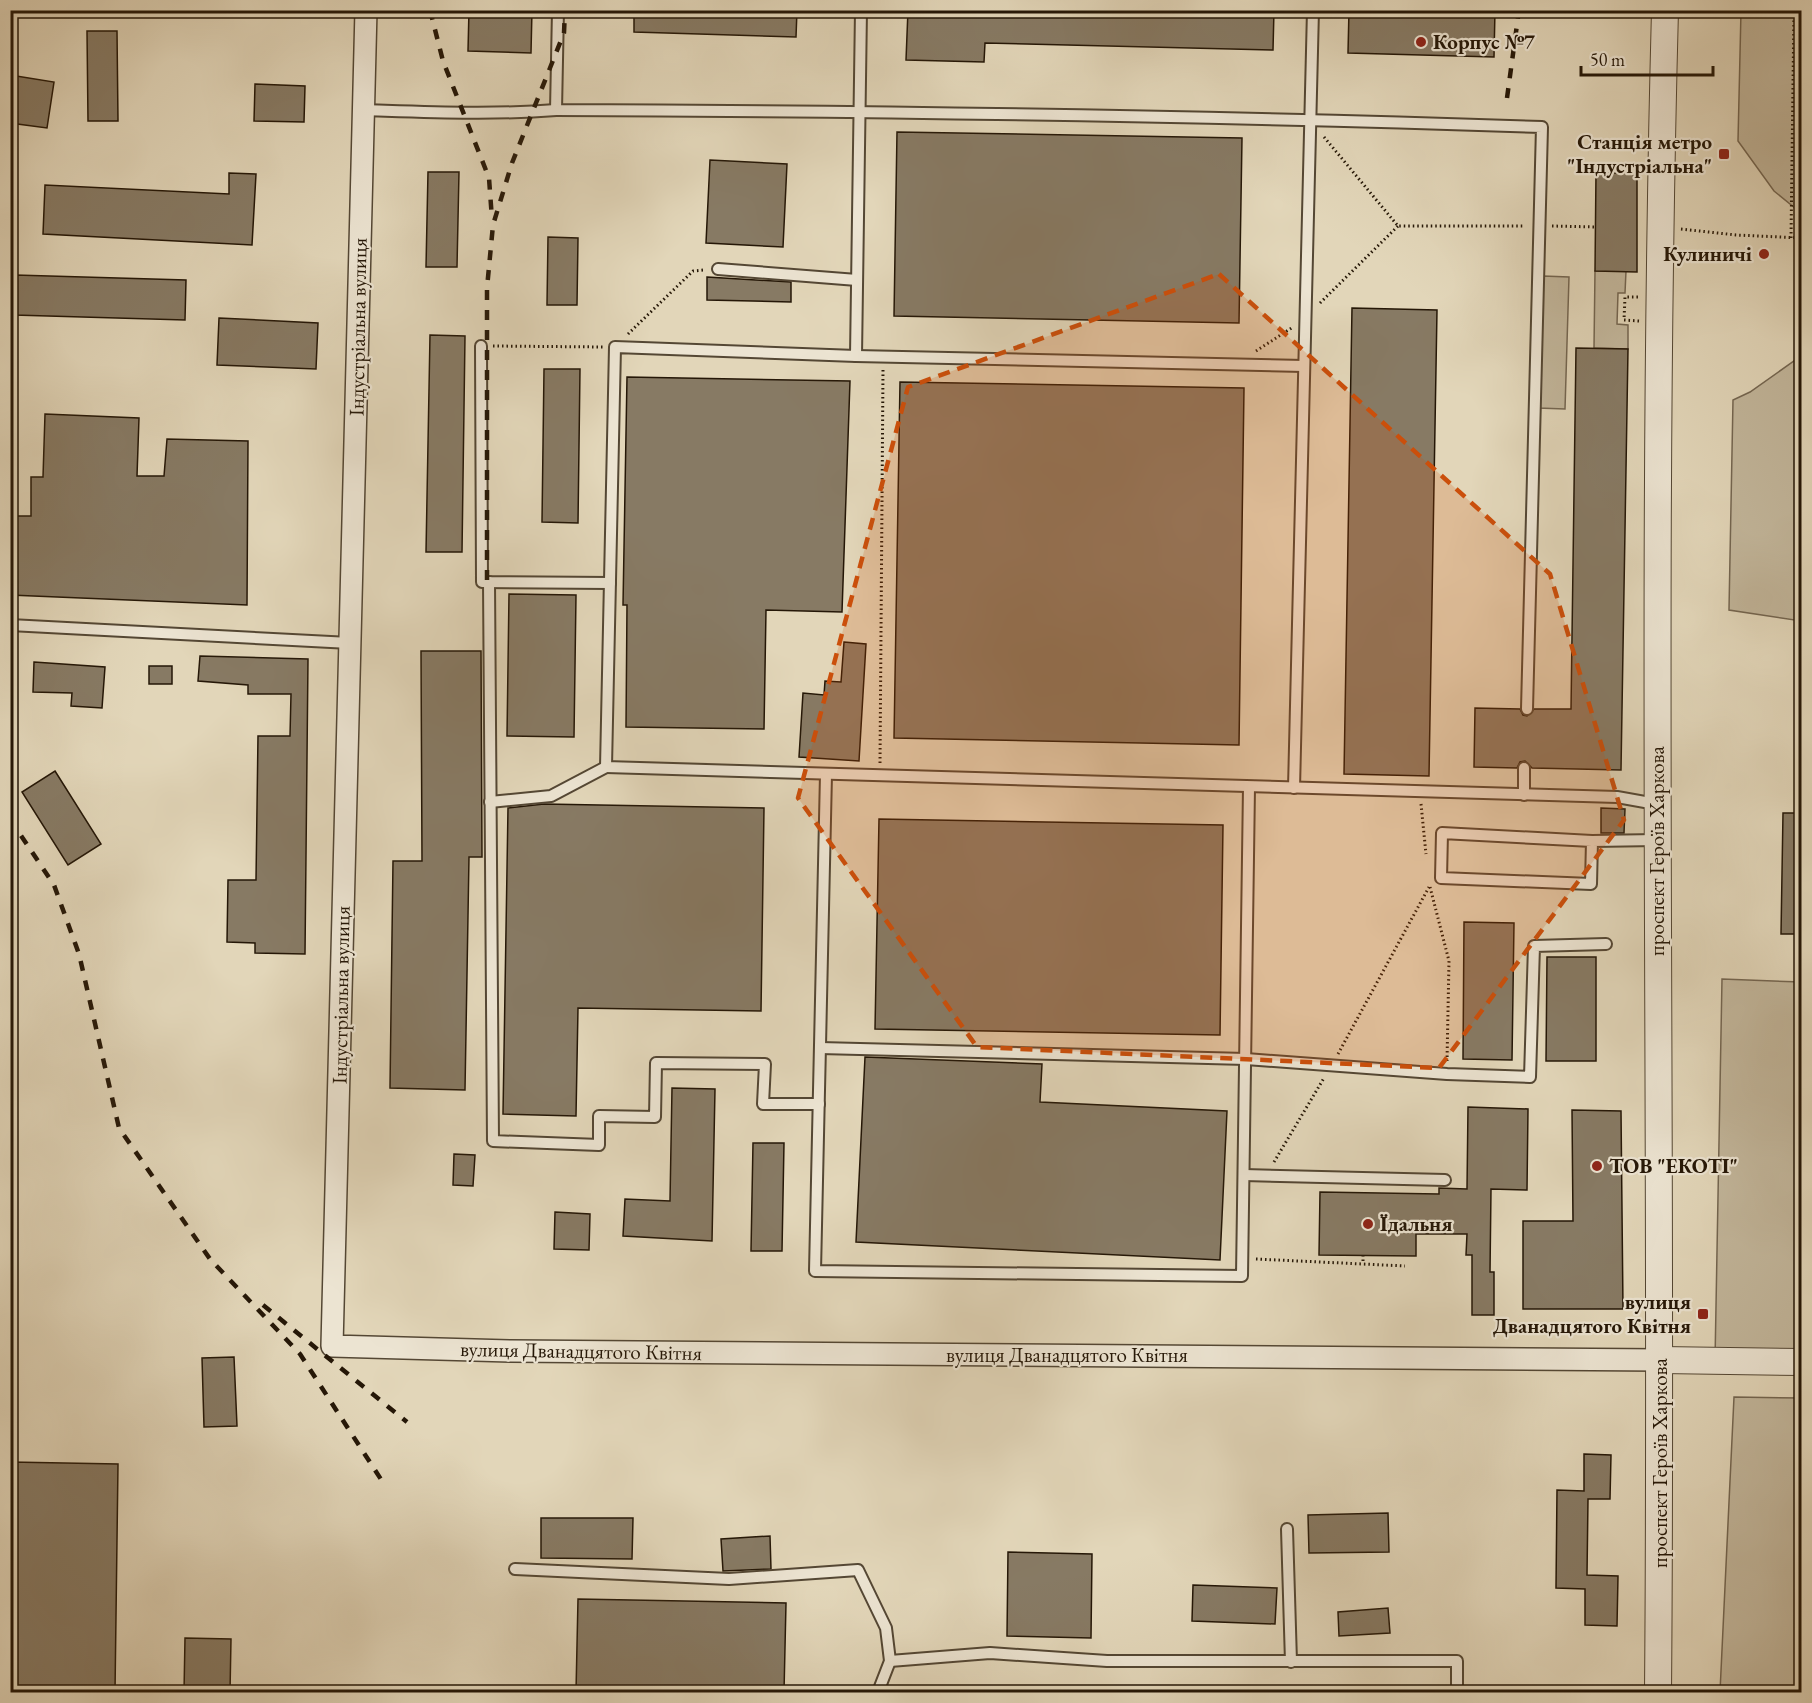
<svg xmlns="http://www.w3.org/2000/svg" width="1812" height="1703" viewBox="0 0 1812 1703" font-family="'EB Garamond',serif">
<rect width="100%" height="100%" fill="#e2d6b9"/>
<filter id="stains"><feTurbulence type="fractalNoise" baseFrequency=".00333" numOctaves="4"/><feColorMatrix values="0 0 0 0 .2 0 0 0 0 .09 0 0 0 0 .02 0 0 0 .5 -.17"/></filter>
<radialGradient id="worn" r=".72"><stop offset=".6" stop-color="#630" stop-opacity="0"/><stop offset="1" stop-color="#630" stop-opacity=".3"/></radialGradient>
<g fill="#c2b69b" stroke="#746651" stroke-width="1.5">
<polygon points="1741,11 1801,11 1801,213 1774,191 1738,141"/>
<polygon points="1595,271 1626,271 1625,293 1618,293 1617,324 1628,325 1628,349 1594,348"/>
<polygon points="1543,276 1569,277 1565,409 1538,408"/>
<polygon points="1801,356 1801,621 1729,610 1733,400 1750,392"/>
<polygon points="1722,979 1801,982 1801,1362 1715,1361"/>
<polygon points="1734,1397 1801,1398 1801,1692 1720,1692"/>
</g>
<g fill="#877a64" stroke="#251707" stroke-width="1.5">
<polygon points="469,10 532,10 531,53 468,51"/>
<polygon points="634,10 797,10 796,37 634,32"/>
<polygon points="908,10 1274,10 1273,50 985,43 984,62 906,60"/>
<polygon points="1349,10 1495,10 1494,57 1348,53"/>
<polygon points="87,31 117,31 118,121 88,121"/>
<polygon points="10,75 54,82 47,128 10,123"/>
<polygon points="255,84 305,86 304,122 254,121"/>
<polygon points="897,132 1242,138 1239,323 894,316"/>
<polygon points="710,160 787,164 783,247 706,243"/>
<polygon points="428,172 459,172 457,267 426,267"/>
<polygon points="229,173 256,174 252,245 43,234 45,185 229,194"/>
<polygon points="1596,173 1637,173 1637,272 1595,271"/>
<polygon points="548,237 578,238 577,305 547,305"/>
<polygon points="15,275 186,280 185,320 14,315"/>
<polygon points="707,277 791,282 791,302 707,300"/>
<polygon points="1352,308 1437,310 1429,776 1344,774"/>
<polygon points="219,318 318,323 316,369 217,365"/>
<polygon points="430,335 465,336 462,552 426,552"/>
<polygon points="1576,348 1628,349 1621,770 1532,768 1525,761 1520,762 1517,768 1474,767 1475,708 1520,709 1523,715 1527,716 1534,709 1571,709"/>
<polygon points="544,369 580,369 578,523 542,522"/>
<polygon points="627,377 850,381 842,612 766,610 764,729 626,727 627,605 623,605"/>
<polygon points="900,382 1244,388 1239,745 894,738"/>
<polygon points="45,414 139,418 137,476 164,476 167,439 248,441 247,605 10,595 10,516 31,516 31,477 43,477"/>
<polygon points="509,594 576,595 574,737 507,736"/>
<polygon points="844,642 866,644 859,761 799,757 803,693 824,695 825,681 841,682"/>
<polygon points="421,651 481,651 482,857 469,857 465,1090 390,1088 393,861 422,861"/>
<polygon points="200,656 308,659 305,954 255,953 255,943 227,942 228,880 256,880 258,736 290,736 291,694 248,694 248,685 198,681"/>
<polygon points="34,662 105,667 102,708 71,706 72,693 33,692"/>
<rect x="149" y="666" width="23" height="18"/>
<polygon points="55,771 101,844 68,865 22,792"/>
<polygon points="544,804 764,808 761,1011 578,1008 576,1116 503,1114 508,808"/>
<polygon points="1601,808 1625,809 1624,833 1601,833"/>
<polygon points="1783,813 1802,813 1802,934 1781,934"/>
<polygon points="879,819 1223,825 1220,1035 875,1029"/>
<polygon points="1464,922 1514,923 1512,1060 1463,1059"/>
<polygon points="1547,957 1596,957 1596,1061 1546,1061"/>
<polygon points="865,1057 1042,1064 1040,1102 1227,1111 1220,1260 856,1242"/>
<polygon points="672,1088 715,1089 712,1241 623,1236 625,1199 670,1201"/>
<polygon points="1468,1107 1528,1109 1527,1190 1491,1189 1490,1272 1494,1272 1494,1315 1472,1315 1472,1255 1466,1255 1467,1234 1416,1234 1416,1256 1319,1255 1320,1192 1439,1194 1439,1188 1467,1189"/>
<polygon points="1572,1110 1621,1111 1623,1309 1523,1309 1523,1221 1573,1221"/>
<polygon points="753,1143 784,1143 782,1251 751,1251"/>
<polygon points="454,1154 475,1155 473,1186 453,1185"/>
<polygon points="555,1212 590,1214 589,1250 554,1249"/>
<polygon points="234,1357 237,1426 204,1427 202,1358"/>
<polygon points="1584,1454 1611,1455 1610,1499 1588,1499 1587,1575 1618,1576 1617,1626 1585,1625 1585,1589 1556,1588 1557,1490 1584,1491"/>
<polygon points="10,1462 118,1464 115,1692 10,1692"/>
<polygon points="1388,1513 1389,1552 1309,1553 1308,1515"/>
<polygon points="541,1518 633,1518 632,1559 541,1558"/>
<polygon points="770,1536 771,1569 723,1571 721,1539"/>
<polygon points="1008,1552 1092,1554 1091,1638 1007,1636"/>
<polygon points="1193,1585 1277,1588 1275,1624 1192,1621"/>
<polygon points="578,1599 786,1603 784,1692 576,1692"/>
<polygon points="1388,1608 1390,1633 1339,1636 1338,1612"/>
<polygon points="185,1638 231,1639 230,1692 184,1692"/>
</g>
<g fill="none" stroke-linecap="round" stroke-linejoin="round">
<g stroke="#544734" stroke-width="14">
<g id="service">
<path d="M558,10L556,110C885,111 1214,116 1542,127L1527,709"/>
<polyline points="861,10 856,356 615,347 606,767 1617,797 1656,804"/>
<path d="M364,110C428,112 492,115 556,110"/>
<polyline points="718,269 857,280"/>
<polyline points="481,346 482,582 610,583"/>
<polyline points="856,356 1304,366"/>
<polyline points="489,582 493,1141 599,1145 599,1116 655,1117 656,1063 765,1064 763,1104 819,1104"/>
<polyline points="10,625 350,643"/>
<polyline points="826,774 815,1271 1242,1276 1249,787"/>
<polyline points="1294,788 1313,10"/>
<polyline points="1524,795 1524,768"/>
<polyline points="490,802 551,796 606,767"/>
<polyline points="1592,841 1591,884 1441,878 1442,833 1592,841 1657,840"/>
<polyline points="820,1048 1246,1059 1447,1074 1530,1077 1534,946 1606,944"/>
<polyline points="1244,1175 1445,1180"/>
<polyline points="1287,1529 1291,1662"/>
<polyline points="515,1569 729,1579 858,1570 886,1628 890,1661 878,1692"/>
<polyline points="890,1661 990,1653 1107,1661 1457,1661 1457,1692"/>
</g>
</g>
<g stroke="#544734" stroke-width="24">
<polyline id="minor" points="366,10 332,1346 511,1351 1661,1360"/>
</g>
<g stroke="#544734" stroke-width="28">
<g id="tertiary">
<polyline points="1661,1360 1802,1362"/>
<path d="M1658,1692C1663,1132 1650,571 1665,10"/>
</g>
</g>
<g stroke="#251707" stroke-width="3" stroke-dasharray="1.5 3" stroke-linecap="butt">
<polyline points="1324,137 1398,226 1525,226"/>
<polyline points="1552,226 1596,227"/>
<polyline points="1681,229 1736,235 1802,238"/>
<polyline points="1791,238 1794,10"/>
<polyline points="1320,303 1398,226"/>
<polyline points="1639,321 1624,320 1625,297 1639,297"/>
<polyline points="628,334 693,271 704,270"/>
<polyline points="493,346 603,347"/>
<polyline points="1256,351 1293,327"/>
<polyline points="880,763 883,370"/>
<polyline points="1421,804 1426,854"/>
<polyline points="1430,887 1449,961 1447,1061"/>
<polyline points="1338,1054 1429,887"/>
<polyline points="1274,1162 1324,1078"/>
<polyline points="1363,1255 1363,1264"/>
<polyline points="1256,1259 1405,1266"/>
</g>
<use href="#service" stroke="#ece4d2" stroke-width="10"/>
<use href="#minor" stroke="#ece4d2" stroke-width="21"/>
<use href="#tertiary" stroke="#ece4d2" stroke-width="26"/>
<g stroke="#251707" stroke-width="4.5" stroke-dasharray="10 10" stroke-linecap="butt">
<polyline points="430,10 443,61 489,178 492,219"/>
<polyline points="1507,98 1519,10"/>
<polyline points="487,580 487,288 493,225 512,163 564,33 565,10"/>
<polyline points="10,819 54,885 79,954 119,1128 210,1259 300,1354 384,1484"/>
<polyline points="263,1305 407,1422"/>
</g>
</g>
<path fill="#cb4f0b" fill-opacity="0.2" stroke="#cb4f0b" stroke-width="4.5" stroke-dasharray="12 8" stroke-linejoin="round" d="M1219,274L1550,574L1624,820L1439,1068L977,1047L798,798L908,387Z"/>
<g fill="#8f2418" stroke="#ece4d2" stroke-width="2">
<circle cx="1421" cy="42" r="6"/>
<rect x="1718" y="148" width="12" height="12" rx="3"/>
<circle cx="1764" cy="254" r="6"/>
<circle cx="1597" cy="1166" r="6"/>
<circle cx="1368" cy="1224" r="6"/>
<rect x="1697" y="1308" width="12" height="12" rx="3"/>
</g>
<g text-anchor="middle" stroke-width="4.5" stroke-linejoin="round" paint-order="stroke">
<g font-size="21" font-weight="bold" fill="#251707" stroke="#ece4d2" text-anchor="start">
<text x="1433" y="49">Корпус №7</text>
<text x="1712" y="149" text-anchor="end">Станція метро<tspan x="1712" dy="24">"Індустріальна"</tspan></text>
<text x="1752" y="261" text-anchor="end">Кулиничі</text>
<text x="1609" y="1173">ТОВ "ЕКОТI"</text>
<text x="1380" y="1231">Їдальня</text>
<text x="1691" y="1309" text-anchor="end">вулиця<tspan x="1691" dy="24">Дванадцятого Квітня</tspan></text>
</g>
<g font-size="21" fill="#251707" stroke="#ece4d2">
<text transform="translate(358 327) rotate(-89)" y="7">Індустріальна вулиця</text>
<text transform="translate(1657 851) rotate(-90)" y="7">проспект Героїв Харкова</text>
<text transform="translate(341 995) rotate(-89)" y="7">Індустріальна вулиця</text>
<text transform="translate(581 1351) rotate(1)" y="7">вулиця Дванадцятого Квітня</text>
<text x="1067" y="1362">вулиця Дванадцятого Квітня</text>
<text transform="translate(1660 1463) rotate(-90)" y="7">проспект Героїв Харкова</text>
</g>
</g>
<rect width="1812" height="1703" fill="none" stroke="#e2d6b9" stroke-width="36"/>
<rect x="12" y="12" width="1788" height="1679" fill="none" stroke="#251707" stroke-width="3"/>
<rect x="18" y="18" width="1776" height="1667" fill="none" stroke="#251707" stroke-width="1.5"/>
<path d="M1581 66v9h132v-9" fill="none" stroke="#251707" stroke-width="3"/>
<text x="1590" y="66" font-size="18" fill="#251707" stroke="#ece4d2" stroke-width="4.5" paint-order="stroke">50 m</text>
<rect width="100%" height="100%" filter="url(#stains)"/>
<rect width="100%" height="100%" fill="url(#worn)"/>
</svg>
